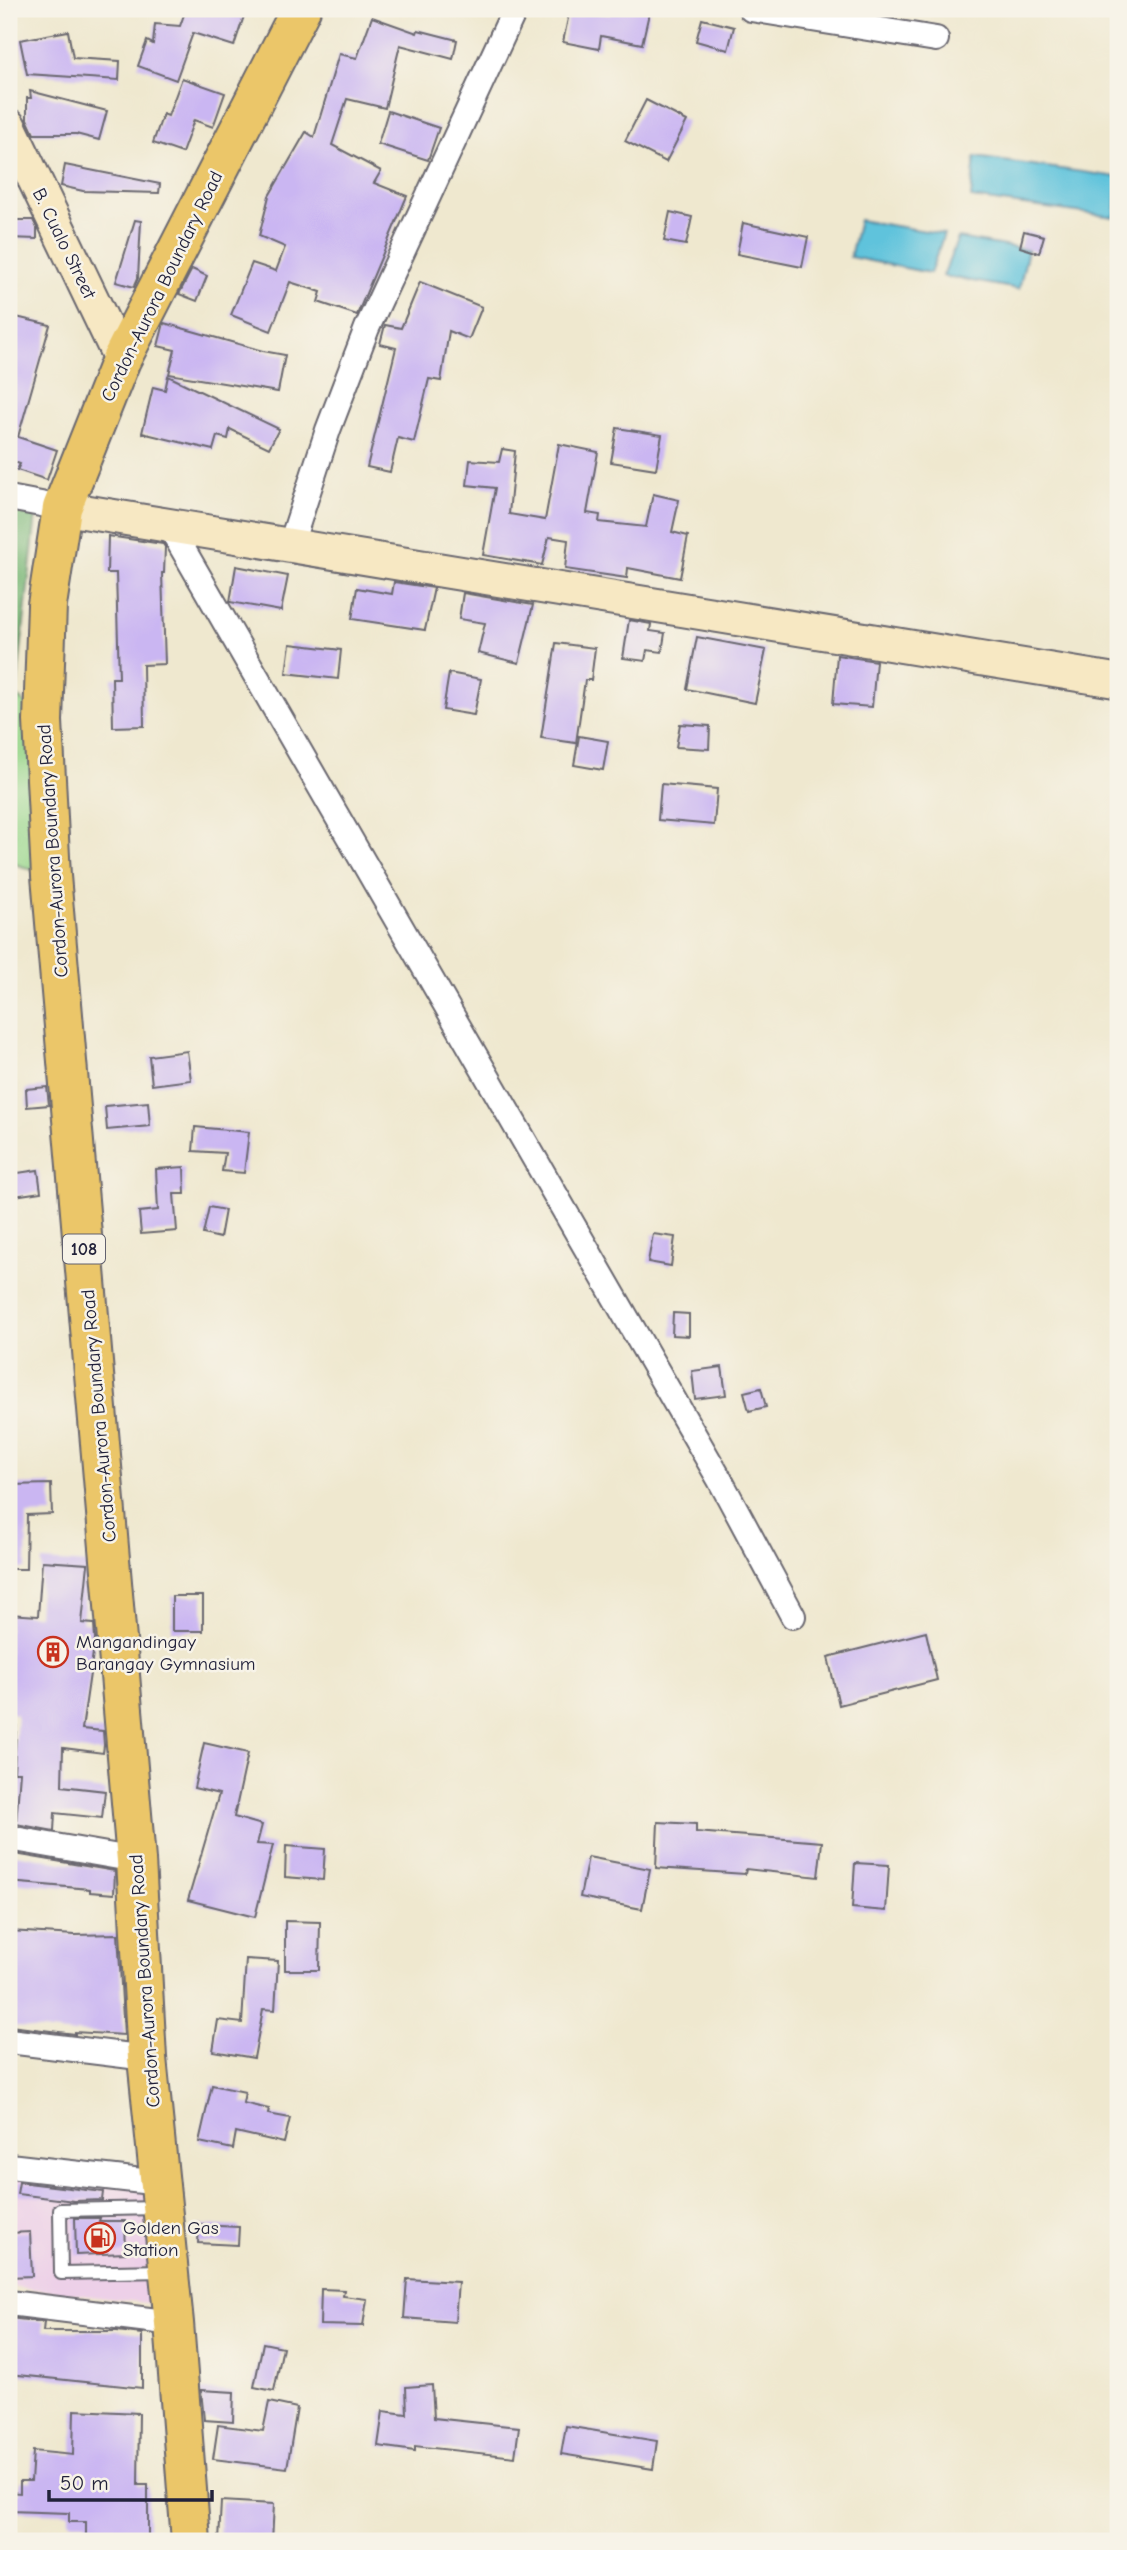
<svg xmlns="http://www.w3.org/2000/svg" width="1127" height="2550" viewBox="0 0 1127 2550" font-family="'Comic Neue',sans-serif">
<rect width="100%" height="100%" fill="#f7f3e8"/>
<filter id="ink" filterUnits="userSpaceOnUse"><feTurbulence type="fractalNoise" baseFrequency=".0143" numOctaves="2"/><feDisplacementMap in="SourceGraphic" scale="14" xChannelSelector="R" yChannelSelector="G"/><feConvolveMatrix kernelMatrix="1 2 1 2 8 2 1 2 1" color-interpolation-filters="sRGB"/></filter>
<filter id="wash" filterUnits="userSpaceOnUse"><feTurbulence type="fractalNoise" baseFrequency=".00686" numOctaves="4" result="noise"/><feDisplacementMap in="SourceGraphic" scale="28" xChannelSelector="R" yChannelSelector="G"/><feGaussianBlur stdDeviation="1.57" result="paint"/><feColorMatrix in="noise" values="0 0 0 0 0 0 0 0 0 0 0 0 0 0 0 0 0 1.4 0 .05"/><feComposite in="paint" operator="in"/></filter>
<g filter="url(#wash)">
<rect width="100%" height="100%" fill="#efe8cf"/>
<polygon fill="#edd0e8" points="9,2172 151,2184 162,2305 9,2286"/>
<polygon fill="#99d78c" stroke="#5e7c64" stroke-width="2" points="9,695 16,695 43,721 51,876 9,862"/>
<polygon fill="#7ab878" stroke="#4e6d5a" stroke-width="2" points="9,511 36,515 16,695 9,695"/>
<g fill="#5ec3dc" stroke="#40728c" stroke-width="2">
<polygon points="975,157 1118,177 1115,217 971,198"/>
<polygon points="859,220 944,234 930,273 850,257"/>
<polygon points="958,238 1028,250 1019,289 943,276"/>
</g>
<g id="blocks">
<g fill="#cab6f2">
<polygon points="186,9 221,9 244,16 234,46 193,33 176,80 138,66 147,41 153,44 155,24 180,26"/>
<polygon points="570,9 610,15 612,9 650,9 642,44 601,36 599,49 563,42"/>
<polygon points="372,17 417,33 418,30 457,40 453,59 400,45 385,108 347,99 332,145 381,171 374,183 407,196 357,315 318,302 321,292 290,282 271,331 231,315 252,263 276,271 285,247 259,236 269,196 306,132 314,137 339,54 357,58"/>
<polygon points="702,19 734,27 728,50 696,41"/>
<polygon points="68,31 73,58 120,61 119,80 27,74 20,40"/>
<polygon points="182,78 225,93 213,127 194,120 182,153 153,143 163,114 168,116"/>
<polygon points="30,91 107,111 99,140 76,134 34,134 27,119 27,98 31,98"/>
<polygon points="646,100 687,121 666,162 625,141"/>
<polygon points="388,111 439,128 428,160 378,144"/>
<polygon points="65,165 160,184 159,193 83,191 61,186"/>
<polygon points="670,212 692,217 686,245 664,241"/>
<polygon points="9,220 33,220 37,228 37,239 9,238"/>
<polygon points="135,220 141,221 138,278 134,287 116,282"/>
<polygon points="743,223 808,237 802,267 737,254"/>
<polygon points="1024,231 1044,236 1039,253 1020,247"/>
<polygon points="192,269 207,276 197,301 179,294"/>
<polygon points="420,282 482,307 469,339 449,331 441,381 429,379 414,442 398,438 390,472 367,467 396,348 380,344 385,325 401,328"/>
<polygon points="12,316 50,325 18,437 57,450 47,480 17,470 20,464 9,460 9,330"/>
<polygon points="164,323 263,351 285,355 278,392 169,374 175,350 158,346"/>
<polygon points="168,376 279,429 269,448 230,429 228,439 217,436 213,450 142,433 153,387 165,390"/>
<polygon points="617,428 662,435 656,469 611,462"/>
<polygon points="559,444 598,452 587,513 600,515 599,522 646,527 653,494 679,500 672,532 688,536 680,578 628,568 627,578 565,569 568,540 549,537 542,565 483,555 495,488 467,485 470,460 499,462 502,449 515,451 509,514 545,520"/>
<polygon points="108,536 163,544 165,547 164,573 162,573 165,664 143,665 144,726 113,727 112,678 119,678 116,573 107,573"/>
<polygon points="236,566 288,576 281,611 230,602"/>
<polygon points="394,582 434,588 425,630 352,619 357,588 392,594"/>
<polygon points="463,593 533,605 519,663 478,653 485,623 459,619"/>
<polygon points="629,620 651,624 650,631 665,633 662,652 647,650 645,661 623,658"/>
<polygon points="697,637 766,650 755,703 687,689"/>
<polygon points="556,643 595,648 591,680 585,680 576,743 541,738"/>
<polygon points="290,644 341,650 338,679 286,673"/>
<polygon points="837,655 876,661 872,707 833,704"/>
<polygon points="449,673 481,679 474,715 443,710"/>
<polygon points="680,724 710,726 709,749 676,747"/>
<polygon points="579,736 608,741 603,770 574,765"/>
<polygon points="661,784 717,789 714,825 658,820"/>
<polygon points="187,1051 191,1080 152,1085 149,1056"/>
<polygon points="47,1087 49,1105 27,1107 26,1089"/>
<polygon points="148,1102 150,1126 107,1130 105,1106"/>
<polygon points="195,1127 249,1132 244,1173 222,1171 225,1153 193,1151"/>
<polygon points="184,1167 185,1194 174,1194 177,1231 141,1234 139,1212 158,1210 156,1169"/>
<polygon points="38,1170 41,1192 14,1196 11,1174"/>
<polygon points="209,1207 225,1210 220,1238 203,1234"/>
<polygon points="653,1234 675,1237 671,1266 648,1262"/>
<polygon points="673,1313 689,1314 689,1336 672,1335"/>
<polygon points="722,1367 726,1395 695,1399 692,1371"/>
<polygon points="761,1388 766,1407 749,1411 744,1392"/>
<polygon points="51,1484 52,1514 27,1515 26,1569 9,1569 9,1485"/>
<polygon points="42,1561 88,1564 82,1623 94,1624 95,1639 82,1729 103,1731 104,1745 103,1753 63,1748 62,1786 105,1791 102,1818 55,1813 54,1831 16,1824 20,1772 14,1772 17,1714 9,1713 9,1614 38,1616"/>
<rect x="172" y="1596" width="31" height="35"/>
<polygon points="926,1632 937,1680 839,1705 828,1657"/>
<polygon points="204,1743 248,1753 234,1817 262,1825 257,1844 273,1845 255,1917 188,1900 219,1794 194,1788"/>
<polygon points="658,1822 696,1824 696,1832 822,1842 818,1877 746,1869 745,1874 656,1868"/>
<polygon points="286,1846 325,1849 323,1880 285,1877"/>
<polygon points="9,1853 115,1871 114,1894 90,1892 90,1889 9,1882"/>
<polygon points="588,1857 650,1869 642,1909 580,1897"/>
<polygon points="855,1863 889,1865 886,1911 852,1908"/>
<polygon points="285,1921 320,1922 319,1970 285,1970"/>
<polygon points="9,1931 75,1935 118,1934 124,2035 75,2032 75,2034 10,2026"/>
<polygon points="246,1959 278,1961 275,2010 263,2009 254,2058 213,2051 218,2020 242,2023"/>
<polygon points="212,2085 245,2092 243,2103 269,2109 268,2114 290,2118 284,2143 236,2132 233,2149 199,2142"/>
<polygon points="19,2182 103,2192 102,2200 74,2201 17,2194"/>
<polygon points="75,2218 100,2218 99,2221 125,2221 126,2253 76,2255"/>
<polygon points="199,2225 239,2227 238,2245 198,2243"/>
<polygon points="30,2232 32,2276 9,2277 9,2233"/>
<polygon points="407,2279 458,2282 455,2322 404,2318"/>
<polygon points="321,2289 344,2290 343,2296 367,2299 363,2326 320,2325"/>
<polygon points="9,2318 44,2322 43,2331 117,2331 142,2334 142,2388 9,2374"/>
<polygon points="263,2343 283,2347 274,2391 254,2387"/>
<polygon points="432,2385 434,2418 519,2427 515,2457 415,2446 415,2451 378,2446 383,2411 407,2414 406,2387"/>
<polygon points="201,2390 234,2392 233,2422 204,2420"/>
<polygon points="269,2402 297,2408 287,2468 213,2459 218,2425 263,2431"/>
<polygon points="74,2410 139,2413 138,2485 148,2485 148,2541 86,2541 86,2522 69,2522 69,2513 9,2511 9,2492 20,2493 20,2481 31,2481 33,2451 73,2455"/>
<polygon points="566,2426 657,2441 653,2469 561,2454"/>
<polygon points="221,2501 274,2504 272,2541 219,2541"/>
</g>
</g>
</g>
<g filter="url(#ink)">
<use href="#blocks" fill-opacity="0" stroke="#6a676f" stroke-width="2"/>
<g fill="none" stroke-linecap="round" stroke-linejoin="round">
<g stroke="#6a676f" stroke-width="16">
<polyline id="lane" points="159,2208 60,2210 61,2273 164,2271"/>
</g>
<g stroke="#6a676f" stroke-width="28">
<g id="street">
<polyline points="751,9 936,39"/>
<polyline points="9,498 62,508"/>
<polyline points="169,525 720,1480 793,1616"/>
<polyline points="290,547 328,430 367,328 515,9"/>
<polyline points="9,1838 136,1860"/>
<polyline points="9,2041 147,2058"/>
<polyline points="9,2166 160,2183"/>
<polyline points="9,2303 174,2323"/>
</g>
</g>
<g stroke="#6a676f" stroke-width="37">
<g id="secondary">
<polyline points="9,126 121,360"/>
<polyline points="62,508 1118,681"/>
</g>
</g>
<g stroke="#6a676f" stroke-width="42">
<polyline id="primary" points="191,2541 174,2323 147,2058 136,1860 51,876 43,721 47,605 62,508 121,360 301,9"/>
</g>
<use href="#lane" stroke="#fff" stroke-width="12"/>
<use href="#street" stroke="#fff" stroke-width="24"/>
<use href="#secondary" stroke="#f7e8c3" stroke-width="33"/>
<use href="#primary" stroke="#ebc669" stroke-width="38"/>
</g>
</g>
<defs>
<g id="building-ring" transform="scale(1.575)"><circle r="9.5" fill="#f7f3e8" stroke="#c8321e" stroke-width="1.5"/><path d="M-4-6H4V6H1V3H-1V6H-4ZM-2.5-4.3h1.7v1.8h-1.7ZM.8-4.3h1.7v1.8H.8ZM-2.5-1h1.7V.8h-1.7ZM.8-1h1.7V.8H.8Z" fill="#c8321e"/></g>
<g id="fuel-ring" transform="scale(1.575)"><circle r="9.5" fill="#f7f3e8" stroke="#c8321e" stroke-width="1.5"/><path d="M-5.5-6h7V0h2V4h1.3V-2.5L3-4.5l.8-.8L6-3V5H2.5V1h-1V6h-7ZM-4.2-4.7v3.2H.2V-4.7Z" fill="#c8321e"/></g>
</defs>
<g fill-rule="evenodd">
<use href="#building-ring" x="53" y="1652"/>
<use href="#fuel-ring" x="100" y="2238"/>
</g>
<g text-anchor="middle" stroke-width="5" stroke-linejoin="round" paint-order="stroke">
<rect fill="#f7f3e8" stroke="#62616f" stroke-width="2" x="63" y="1234.5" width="42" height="29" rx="5"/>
<g font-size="18" font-weight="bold" fill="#22223b">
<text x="84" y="1255">108</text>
</g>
<g font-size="19" fill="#22223b" stroke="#f7f3e8">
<text transform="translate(65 243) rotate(64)" y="7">B. Cualo Street</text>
<text transform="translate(161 286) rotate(-64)" y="7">Cordon-Aurora Boundary Road</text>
<text transform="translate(52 851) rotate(-94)" y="7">Cordon-Aurora Boundary Road</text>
<text transform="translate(98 1416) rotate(-95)" y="7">Cordon-Aurora Boundary Road</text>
<text transform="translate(144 1981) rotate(-94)" y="7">Cordon-Aurora Boundary Road</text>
</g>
<g font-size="19" fill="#22223b" stroke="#f7f3e8" text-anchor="start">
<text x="76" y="1648">Mangandingay<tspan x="76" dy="22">Barangay Gymnasium</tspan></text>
<text x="123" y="2234">Golden Gas<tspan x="123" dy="22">Station</tspan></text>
</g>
</g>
<rect width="1127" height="2550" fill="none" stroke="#f7f3e8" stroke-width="35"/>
<path d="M49 2490v10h163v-10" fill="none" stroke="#22223b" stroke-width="3.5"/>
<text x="60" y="2490" font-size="21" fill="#22223b" stroke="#f7f3e8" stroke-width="5" paint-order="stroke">50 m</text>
</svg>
